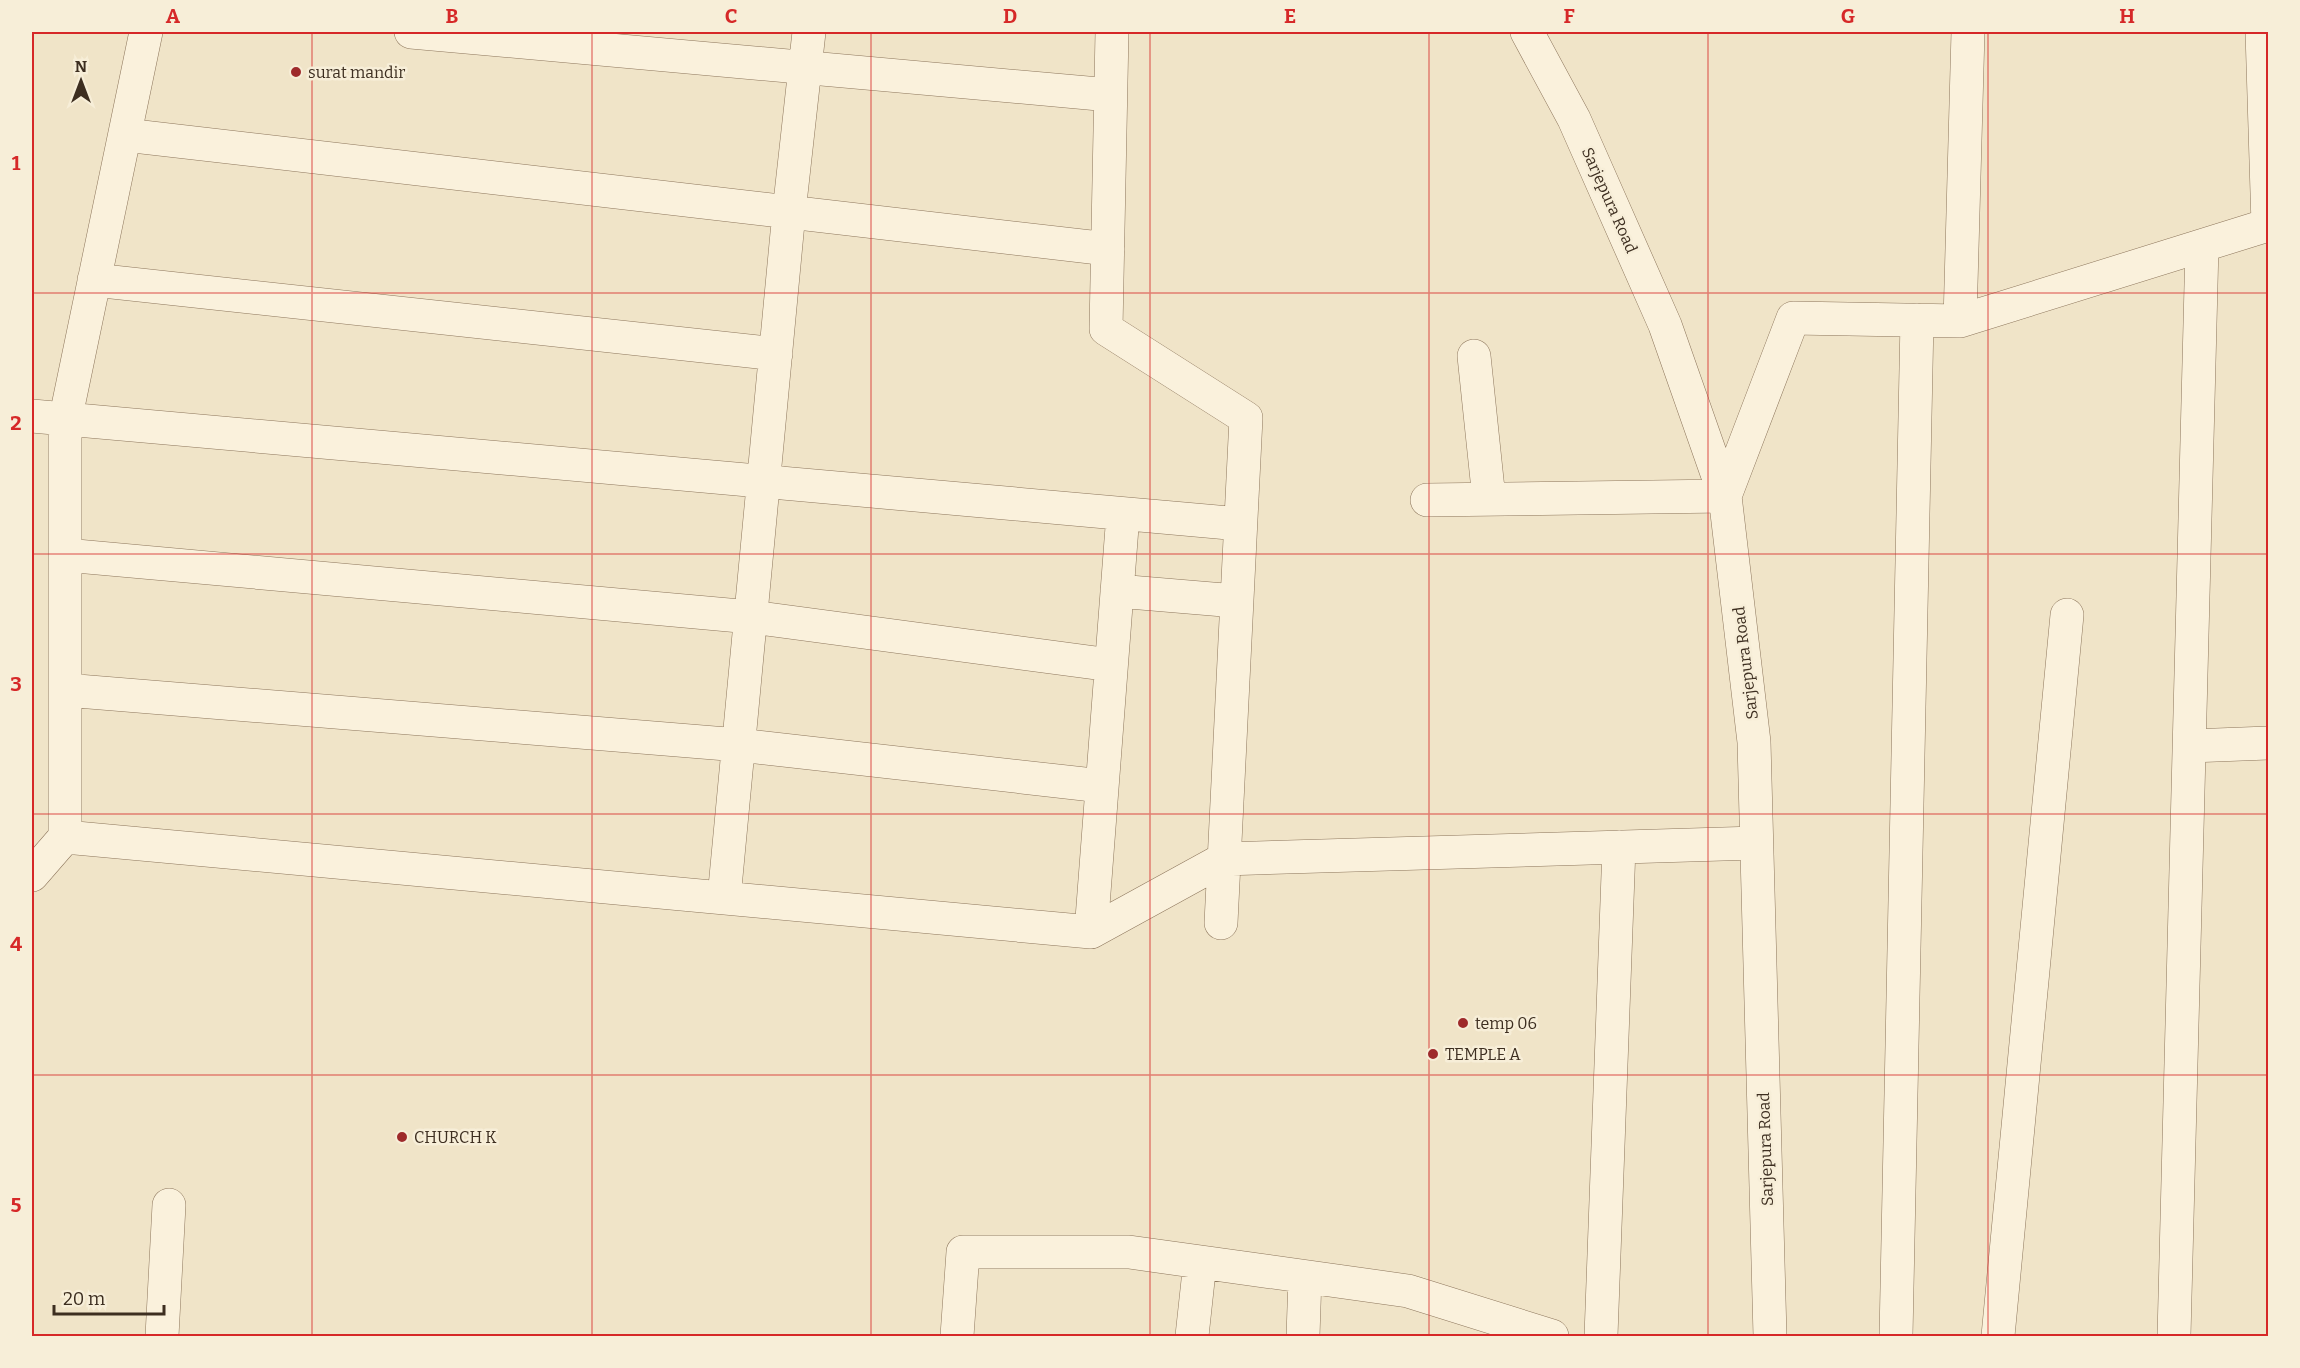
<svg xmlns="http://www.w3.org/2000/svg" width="2300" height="1368" viewBox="0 0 2300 1368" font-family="Bitter,serif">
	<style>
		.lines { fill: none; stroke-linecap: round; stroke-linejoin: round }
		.minor-casing { stroke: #8d765c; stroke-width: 34 }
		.minor { stroke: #faf1dc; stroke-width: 33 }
		.grid { fill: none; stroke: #d62828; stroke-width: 1.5; stroke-opacity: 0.55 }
		.poi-dot { fill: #9e2a2b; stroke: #f7eed8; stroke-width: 2 }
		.labels { text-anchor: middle; stroke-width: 5; stroke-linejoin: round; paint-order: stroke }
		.poi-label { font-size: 16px; fill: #3d2e20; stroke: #f7eed8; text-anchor: start }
		.street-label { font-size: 16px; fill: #3d2e20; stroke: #f7eed8 }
		.neatline { fill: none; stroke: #d62828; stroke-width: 2 }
		.grid-label { font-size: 20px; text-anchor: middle; font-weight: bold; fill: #d62828 }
	</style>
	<rect width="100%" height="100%" fill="#f0e4c8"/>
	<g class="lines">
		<defs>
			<path id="minor" d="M411,32L1110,95
				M1112,32L1106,329L1246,418L1221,923
				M1527,32L1574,119L1665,325L1725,496L1754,742L1770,1336
				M125,135L1108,249
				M94,280L776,354
				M1960,321L1968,32
				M1474,356L1489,499
				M32,416L1240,524
				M1427,500L1725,496L1793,318L1960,321L2268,225L2262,32
				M65,555L751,617L1111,665
				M1117,591L1236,601
				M65,690L739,745L1102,786
				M2190,746L2268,743
				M65,837V421L146,32
				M32,875L65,837L1091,932L1224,859L1756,843
				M724,898L789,212L809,32
				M1091,932L1123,514
				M162,1336L169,1205
				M957,1336L963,1252H1129L1408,1291L1552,1336
				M1192,1336L1200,1262
				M1303,1336L1305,1277
				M1601,1336L1619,847
				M1896,1336L1917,320
				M1998,1336L2067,615
				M2174,1336L2202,246"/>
		</defs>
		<!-- minor casing -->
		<use href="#minor" class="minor-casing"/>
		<!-- minor -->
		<use href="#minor" class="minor"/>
	</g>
	<!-- grid -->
	<path class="grid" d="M312,32V1336M592,32V1336M871,32V1336M1150,32V1336M1429,32V1336M1708,32V1336M1988,32V1336M32,293H2268M32,554H2268M32,814H2268M32,1075H2268"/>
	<!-- markers -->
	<g class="poi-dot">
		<circle cx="296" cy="72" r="6"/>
		<circle cx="1463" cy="1023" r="6"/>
		<circle cx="1433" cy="1054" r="6"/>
		<circle cx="402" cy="1137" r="6"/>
	</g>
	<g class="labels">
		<!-- poi labels -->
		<g class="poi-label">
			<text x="308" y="78">surat mandir</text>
			<text x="1475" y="1029">temp 06</text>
			<text x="1445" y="1060">TEMPLE A</text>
			<text x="414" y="1143">CHURCH K</text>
		</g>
		<!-- street labels -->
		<g class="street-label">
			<text transform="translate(1610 200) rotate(66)" y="6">Sarjepura Road</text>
			<text transform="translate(1745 663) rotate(-97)" y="6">Sarjepura Road</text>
			<text transform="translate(1765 1149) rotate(-92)" y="6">Sarjepura Road</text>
		</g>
	</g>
	<!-- border -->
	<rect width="2300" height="1368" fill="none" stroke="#f7eed8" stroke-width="66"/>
	<!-- north arrow -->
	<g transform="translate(81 81)" stroke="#f7eed8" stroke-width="4.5" paint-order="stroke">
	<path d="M0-4.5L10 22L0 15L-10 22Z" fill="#3d2e20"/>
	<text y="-9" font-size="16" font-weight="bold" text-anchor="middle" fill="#3d2e20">N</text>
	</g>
	<!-- scale -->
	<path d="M54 1305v9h110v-9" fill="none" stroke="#3d2e20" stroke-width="3"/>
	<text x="63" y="1305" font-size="18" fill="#3d2e20" stroke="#f7eed8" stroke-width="4.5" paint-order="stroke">20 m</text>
	<rect x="33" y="33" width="2234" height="1302" class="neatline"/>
	<g class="grid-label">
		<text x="173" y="23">A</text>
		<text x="452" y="23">B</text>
		<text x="731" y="23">C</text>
		<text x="1010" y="23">D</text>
		<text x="1290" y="23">E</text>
		<text x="1569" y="23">F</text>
		<text x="1848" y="23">G</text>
		<text x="2127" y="23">H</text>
		<text x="16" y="170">1</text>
		<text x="16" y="430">2</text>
		<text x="16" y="691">3</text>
		<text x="16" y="951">4</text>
		<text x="16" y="1212">5</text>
	</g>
</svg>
